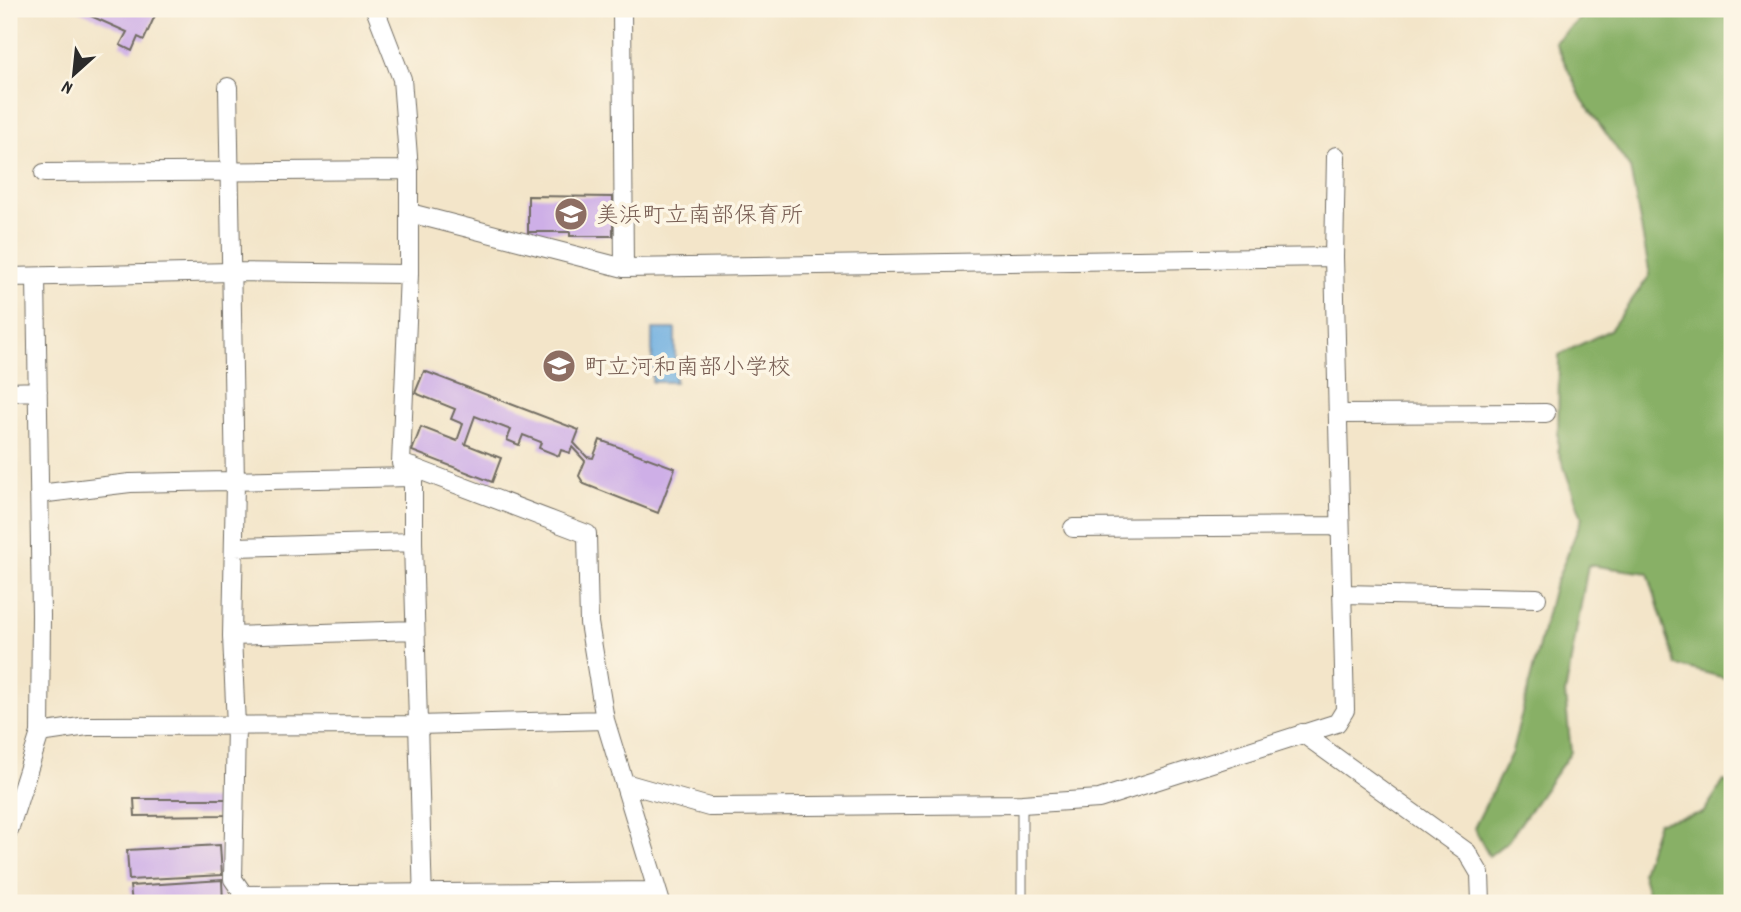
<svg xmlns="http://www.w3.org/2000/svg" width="1741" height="912" viewBox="0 0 1741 912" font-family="Dekko,'Klee One',sans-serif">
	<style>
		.forest { fill: #88b066; stroke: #5a6e48; stroke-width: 2 }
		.water { fill: #6cade0; stroke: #4c6c86; stroke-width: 2 }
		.building { fill: #ceafe7 }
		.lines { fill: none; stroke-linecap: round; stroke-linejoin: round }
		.lane-casing { stroke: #716c62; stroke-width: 11 }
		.street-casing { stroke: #716c62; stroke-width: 20 }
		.lane { stroke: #fff; stroke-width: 9 }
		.street { stroke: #fff; stroke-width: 18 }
		.labels { text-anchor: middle; stroke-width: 7; stroke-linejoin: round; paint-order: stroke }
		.education-label { font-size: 23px; fill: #785e54; stroke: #fcf5e5; text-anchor: start }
	</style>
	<rect width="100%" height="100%" fill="#fcf5e5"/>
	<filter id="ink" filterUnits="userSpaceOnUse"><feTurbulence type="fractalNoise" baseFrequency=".0143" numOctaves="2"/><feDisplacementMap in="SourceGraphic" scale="14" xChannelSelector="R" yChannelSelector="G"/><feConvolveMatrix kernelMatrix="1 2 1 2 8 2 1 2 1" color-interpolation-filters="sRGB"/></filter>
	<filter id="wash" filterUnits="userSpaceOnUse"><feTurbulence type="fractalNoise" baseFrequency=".00686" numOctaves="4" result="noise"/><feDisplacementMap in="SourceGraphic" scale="28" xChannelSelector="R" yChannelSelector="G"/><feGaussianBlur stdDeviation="1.57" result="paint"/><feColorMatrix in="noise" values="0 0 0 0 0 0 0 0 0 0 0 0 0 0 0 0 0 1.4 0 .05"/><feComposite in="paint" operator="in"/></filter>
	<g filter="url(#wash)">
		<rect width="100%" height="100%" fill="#f3e5c9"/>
		<!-- forest -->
		<path class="forest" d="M1590,9H1732V680L1676,665L1648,573L1588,565L1565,694L1571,752L1508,841L1489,856L1474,828L1512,752L1553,590L1582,518L1558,450L1559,355L1610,330L1650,275L1630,168L1582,99L1555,42Z
			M1724,781L1732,784V903H1651L1642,872L1658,822L1703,813Z"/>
		<!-- water -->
		<path class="water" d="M652,329H675V382H652Z"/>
		<g id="blocks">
			<!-- building -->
			<path class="building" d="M75,9H153L157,11L144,40L138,37L132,51L120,45L127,32Z
				M528,196L613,197V236H570V232H528Z
				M424,371L579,430L574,443L587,457L593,458L600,440L675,468L658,513L584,484L579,476L585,461L572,447L570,453L561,450L559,456L539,448L541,442L523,435L519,445L507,440L511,430L475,416L465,444L501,458L492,482L412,451L421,427L457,441L463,424L451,419L455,409L415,393Z
				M134,799H227V815L135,816Z
				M220,845L222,875L129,880L127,850Z
				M222,880L223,903H132L130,886Z"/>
		</g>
	</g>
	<g filter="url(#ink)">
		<use href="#blocks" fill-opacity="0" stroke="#716c62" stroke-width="2"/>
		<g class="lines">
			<defs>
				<path id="lane" d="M1022,804V903"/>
				<path id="street" d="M375,9L402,79L409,170V274L401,463L587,534L589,623L605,720L661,903
					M622,9L624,268
					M228,87L235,483L232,636L236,726L233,879L244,895L656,891
					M44,173L409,170
					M410,213L624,268L1334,257
					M9,277L232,272L409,274
					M9,392L38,391
					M1339,414L1546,413
					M413,467V542L423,903
					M39,494L130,483L412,477
					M1073,528L1339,526
					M234,547L413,542
					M1342,594L1537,598
					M232,636L415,630
					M40,733L87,726L418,725L605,720
					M1302,733L1467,852L1480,874L1481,903
					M625,783L709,807L1022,804L1099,799L1337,723L1345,710L1334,257L1336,156
					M9,830L40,733L41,615L36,277"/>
			</defs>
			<!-- lane casing -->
			<use href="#lane" class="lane-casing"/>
			<!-- street casing -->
			<use href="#street" class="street-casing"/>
			<!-- lane -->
			<use href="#lane" class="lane"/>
			<!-- street -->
			<use href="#street" class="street"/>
		</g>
	</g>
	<!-- icons -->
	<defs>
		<symbol id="school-disc" viewBox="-11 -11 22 22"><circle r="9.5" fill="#8d6e63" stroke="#fcf5e5"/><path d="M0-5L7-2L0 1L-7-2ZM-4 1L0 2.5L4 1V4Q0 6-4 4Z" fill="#fff"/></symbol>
	</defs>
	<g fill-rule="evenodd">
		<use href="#school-disc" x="552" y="195" width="38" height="38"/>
		<use href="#school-disc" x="540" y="347" width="38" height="38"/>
	</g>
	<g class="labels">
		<!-- education labels -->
		<g class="education-label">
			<text x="596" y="222">美浜町立南部保育所</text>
			<text x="584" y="374">町立河和南部小学校</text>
		</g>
	</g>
	<!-- margin -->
	<rect width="1741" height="912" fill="none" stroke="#fcf5e5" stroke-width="35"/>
	<!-- north arrow -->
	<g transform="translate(74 74) rotate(207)" stroke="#fcf5e5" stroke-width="5" paint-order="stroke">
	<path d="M0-5L12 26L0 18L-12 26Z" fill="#2b2b2b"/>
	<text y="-10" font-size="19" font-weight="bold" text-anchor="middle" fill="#2b2b2b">N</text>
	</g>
</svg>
